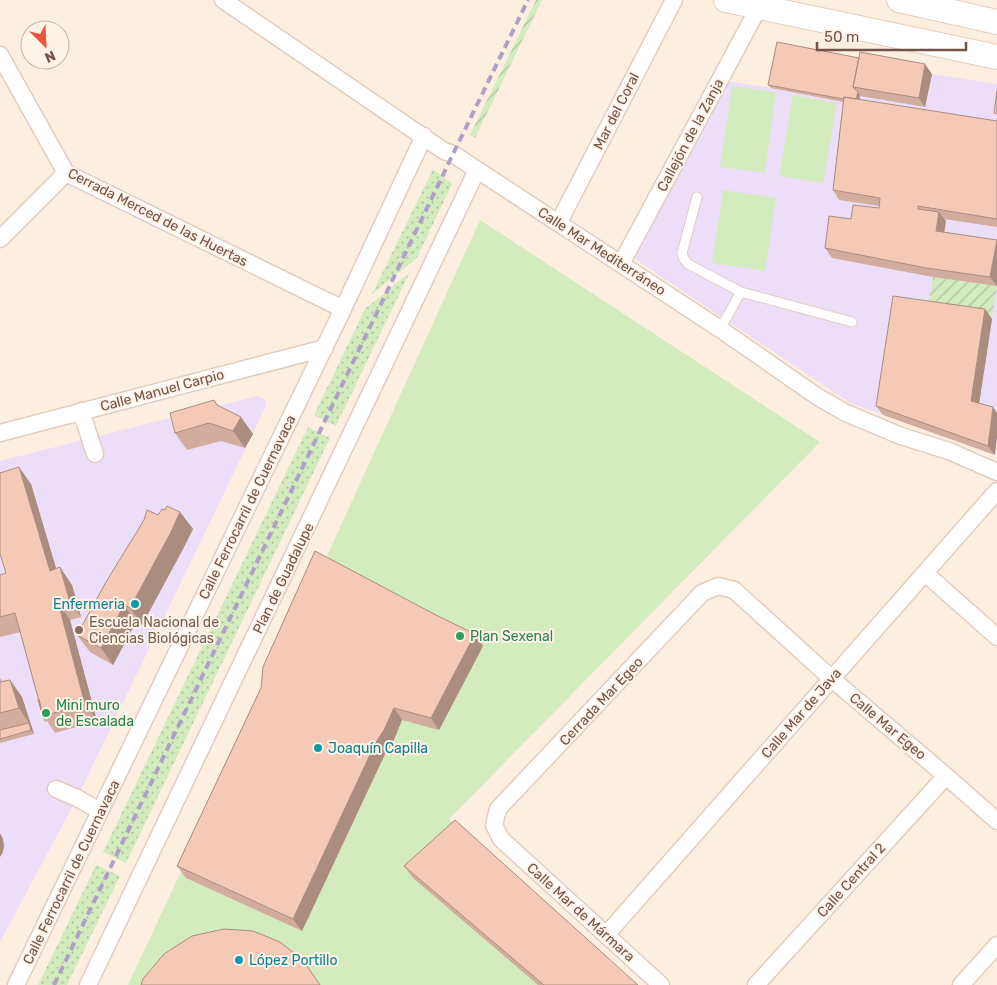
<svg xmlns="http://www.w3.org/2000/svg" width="997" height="985" viewBox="0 0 997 985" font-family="Rubik,sans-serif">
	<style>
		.education { fill: #ecddf9 }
		.grass { fill: url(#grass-dots) }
		.park { fill: #d4ebbe }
		.garden { fill: url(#garden-furrows) }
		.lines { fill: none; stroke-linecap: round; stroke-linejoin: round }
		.lane-casing { stroke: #e3ccbe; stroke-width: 11 }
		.street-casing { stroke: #e3ccbe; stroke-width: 19 }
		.secondary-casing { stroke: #e9ccbb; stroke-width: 26 }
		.lane { stroke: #fff; stroke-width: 9 }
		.street { stroke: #fff; stroke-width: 16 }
		.secondary { stroke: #fff; stroke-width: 24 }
		.rail { stroke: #b09fc6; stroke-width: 4; stroke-dasharray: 8 5; stroke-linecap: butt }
		.wall { fill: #d2ad9d }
		.shaded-wall { fill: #ab8d7f }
		.building { fill: #f4c9b6; stroke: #ab8d7f }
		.culture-dot { fill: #0f9aa8; stroke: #fff3e7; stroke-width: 2 }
		.education-dot { fill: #8d6e63; stroke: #fff3e7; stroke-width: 2 }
		.leisure-dot { fill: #2e9e5b; stroke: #fff3e7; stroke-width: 2 }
		.labels { text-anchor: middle; stroke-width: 4; stroke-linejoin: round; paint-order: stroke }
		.street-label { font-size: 14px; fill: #755346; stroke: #fff3e7 }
		.culture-label { font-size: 14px; fill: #0d838f; stroke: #fff3e7; text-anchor: start }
		.education-label { font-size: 14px; fill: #785e54; stroke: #fff3e7; text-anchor: start }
		.leisure-label { font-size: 14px; fill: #27864d; stroke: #fff3e7; text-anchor: start }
	</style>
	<defs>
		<pattern id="grass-dots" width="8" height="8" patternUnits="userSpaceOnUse" patternTransform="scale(1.25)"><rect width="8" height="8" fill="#d4ebbe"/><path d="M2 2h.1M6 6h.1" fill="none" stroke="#b1c19c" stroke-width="1.8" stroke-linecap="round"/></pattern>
		<pattern id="garden-furrows" width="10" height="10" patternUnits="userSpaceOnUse" patternTransform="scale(1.25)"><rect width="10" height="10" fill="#d4ebbe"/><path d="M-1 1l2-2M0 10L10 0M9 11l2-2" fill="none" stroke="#b1c19c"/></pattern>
	</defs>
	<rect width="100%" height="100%" fill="#fdefe0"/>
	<!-- education -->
	<path class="education" d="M866,62L932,74L997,84V437L995,455L850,403L629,255L726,81L771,88L858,105Z
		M257,396L265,399L266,406L77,798L0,942V461Z"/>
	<!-- grass -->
	<path class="grass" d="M433,169L452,184L417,258L372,294Z
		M410,272L336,426L314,415L365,309Z
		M308,427L330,438L126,863L103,852Z
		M96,865L120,876L67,985H38Z"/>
	<!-- park -->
	<path class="park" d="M732,86L776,92L765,173L720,167Z
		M793,95L837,103L823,183L779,176Z
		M723,190L776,198L765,271L712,263Z
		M480,220L820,442L449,819L633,985H128L271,679Z"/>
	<!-- garden -->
	<path class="garden" d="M536,0H542L475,138L470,135Z
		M933,277L997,286L992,319L928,309Z"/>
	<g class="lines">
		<defs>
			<path id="lane" d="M697,197L682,253L684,259L688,264L741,292L852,322
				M720,329L741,292"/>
			<path id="street" d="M223,0L444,151L453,154L720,329L818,397L846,413L901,436L949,451L997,472
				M0,55L66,173L343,309
				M559,222L674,0
				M0,239L66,173
				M621,264L759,7
				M81,411L95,454
				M0,433L325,348
				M925,573L997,637
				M56,789L77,798L100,811
				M606,935L997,491
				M16,985L343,309L424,136
				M88,985L477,170
				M661,985L501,839L494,825L498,809L702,593L718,586L734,590L832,679L946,776L997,821
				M756,985L946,776
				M961,985L997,945"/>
			<path id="secondary" d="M726,0L997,57
				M899,0L997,22"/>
		</defs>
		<!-- lane casing -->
		<use href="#lane" class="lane-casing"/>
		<!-- street casing -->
		<use href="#street" class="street-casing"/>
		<!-- secondary casing -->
		<use href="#secondary" class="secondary-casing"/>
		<!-- lane -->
		<use href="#lane" class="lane"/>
		<!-- street -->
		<use href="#street" class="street"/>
		<!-- secondary -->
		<use href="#secondary" class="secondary"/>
		<!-- rail -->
		<path class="rail" d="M54,985L453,154L528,0"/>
	</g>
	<!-- wall -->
	<path class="wall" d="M932,74L925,107L860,96L859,100L997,121V227L944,219L946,221L944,232L997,240V286L933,277L832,258L825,248L851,219L879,208V206L839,200L833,190L843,102L771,88L768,85Z
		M985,309L992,319L979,403L995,455L883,415L876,406Z
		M214,400L219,406L253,434L245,448L221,441L187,450L175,433Z
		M31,484L56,569L72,585L81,617L70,620L97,721L55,733L47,721L45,722L43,718L39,699L21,632L0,637V575L6,573Z
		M165,510L180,512L193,529L183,549L142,625L136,622L113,665L90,652L77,635L158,515Z
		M483,646L439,730L402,720L393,742L385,754L302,931L186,878L177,866L261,688Z
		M0,678L2,681L10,680L22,697L34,734L0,743Z
		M404,866L638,985H538L413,878Z"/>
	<!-- shaded-wall -->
	<path class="shaded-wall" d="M925,64L932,74L925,107L919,98Z
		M858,92L860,96L858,105L856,102Z
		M939,212L946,221L943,240L936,231Z
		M997,240V286L990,277Z
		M985,309L992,319L978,411L971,401Z
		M993,407L997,413V437L995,455L988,446Z
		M241,417L253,434L245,448L233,431Z
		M19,467L31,484L62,588L50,571Z
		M180,512L193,529L183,549L142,625L130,608Z
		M60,567L72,585L81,617L69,599Z
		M58,602L70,620L97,721L85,704Z
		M124,605L136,622L113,665L101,648Z
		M475,634L483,646L439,730L431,718Z
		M10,680L22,697L34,734L31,730L29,723L19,708Z
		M394,708L402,720L393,742L385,754L302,931L293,919L376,742Z
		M0,833L3,839L4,846L3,852L0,857Z"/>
	<!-- building -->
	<path class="building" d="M777,42L859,58L853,87L858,92L856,99L844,97L843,99L768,85Z
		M860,52L925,64L919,98L853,87Z
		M997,91V114L994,113Z
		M844,97L997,121V219L918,206V209L939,212L936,231L997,240L990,277L926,268L825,248L829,216L851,219L853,205L879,208L880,198L833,190Z
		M893,296L985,309L971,401L993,407L988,446L876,406Z
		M214,400L217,405L241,417L233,431L209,423L175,433L170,413Z
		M19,467L50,571L60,567L69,599L58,602L85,704L43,716L15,613L0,617V575L6,573L0,554V473Z
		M167,506L180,512L171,532L130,608L124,605L101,648L77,635L106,582L144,520L147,510L158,515L162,509L165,510Z
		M315,551L436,615L475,634L431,718L394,708L384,730L376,742L293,919L177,866L261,688L263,667Z
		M10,680L19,708L0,713V682Z
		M38,699H39L43,716L45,718H43Z
		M29,723L31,730L0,739V730Z
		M455,820L638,985H544L404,866Z
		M224,929L253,931L280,942L303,960L320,985H141L143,979L164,954L192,936Z"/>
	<!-- markers -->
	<g class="culture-dot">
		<circle cx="135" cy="604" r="5"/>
		<circle cx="318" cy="748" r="5"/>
		<circle cx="239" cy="960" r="5"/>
	</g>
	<circle class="education-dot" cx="79" cy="630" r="5"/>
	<g class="leisure-dot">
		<circle cx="460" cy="636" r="5"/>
		<circle cx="46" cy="713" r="5"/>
	</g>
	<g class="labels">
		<!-- street labels -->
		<g class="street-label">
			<text transform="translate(616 111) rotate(-63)" y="5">Mar del Coral</text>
			<text transform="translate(690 135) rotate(-62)" y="5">Callejón de la Zanja</text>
			<text transform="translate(158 217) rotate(27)" y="5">Cerrada Merced de las Huertas</text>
			<text transform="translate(602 251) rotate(33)" y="5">Calle Mar Mediterráneo</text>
			<text transform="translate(162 390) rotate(-15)" y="5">Calle Manuel Carpio</text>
			<text transform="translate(247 507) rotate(-64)" y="5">Calle Ferrocarril de Cuernavaca</text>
			<text transform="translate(283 578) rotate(-64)" y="5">Plan de Guadalupe</text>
			<text transform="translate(601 701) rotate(-47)" y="5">Cerrada Mar Egeo</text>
			<text transform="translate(801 713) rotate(-49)" y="5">Calle Mar de Java</text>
			<text transform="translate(888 726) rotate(40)" y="5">Calle Mar Egeo</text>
			<text transform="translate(71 872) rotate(-64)" y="5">Calle Ferrocarril de Cuernavaca</text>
			<text transform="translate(851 880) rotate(-48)" y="5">Calle Central 2</text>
			<text transform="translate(581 912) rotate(42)" y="5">Calle Mar de Mármara</text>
		</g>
		<!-- culture labels -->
		<g class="culture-label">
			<text x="125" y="609" text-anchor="end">Enfermeria</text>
			<text x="328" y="753">Joaquín Capilla</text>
			<text x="249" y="965">López Portillo</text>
		</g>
		<!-- education labels -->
		<g class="education-label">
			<text x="89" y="627">Escuela Nacional de<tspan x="89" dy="16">Ciencias Biológicas</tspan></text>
		</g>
		<!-- leisure labels -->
		<g class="leisure-label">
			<text x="470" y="641">Plan Sexenal</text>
			<text x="56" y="710">Mini muro<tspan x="56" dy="16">de Escalada</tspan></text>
		</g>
	</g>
	<!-- north arrow -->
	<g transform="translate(45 45) rotate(156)"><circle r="24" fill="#fff3e7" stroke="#c8b3a7"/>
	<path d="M0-4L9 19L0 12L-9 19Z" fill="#ee563e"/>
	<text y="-8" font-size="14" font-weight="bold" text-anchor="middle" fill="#755346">N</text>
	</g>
	<!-- scale -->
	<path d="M817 42v8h149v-8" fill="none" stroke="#755346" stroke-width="2.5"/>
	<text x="824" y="42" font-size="15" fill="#755346" stroke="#fff3e7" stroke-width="4" paint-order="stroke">50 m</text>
</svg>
